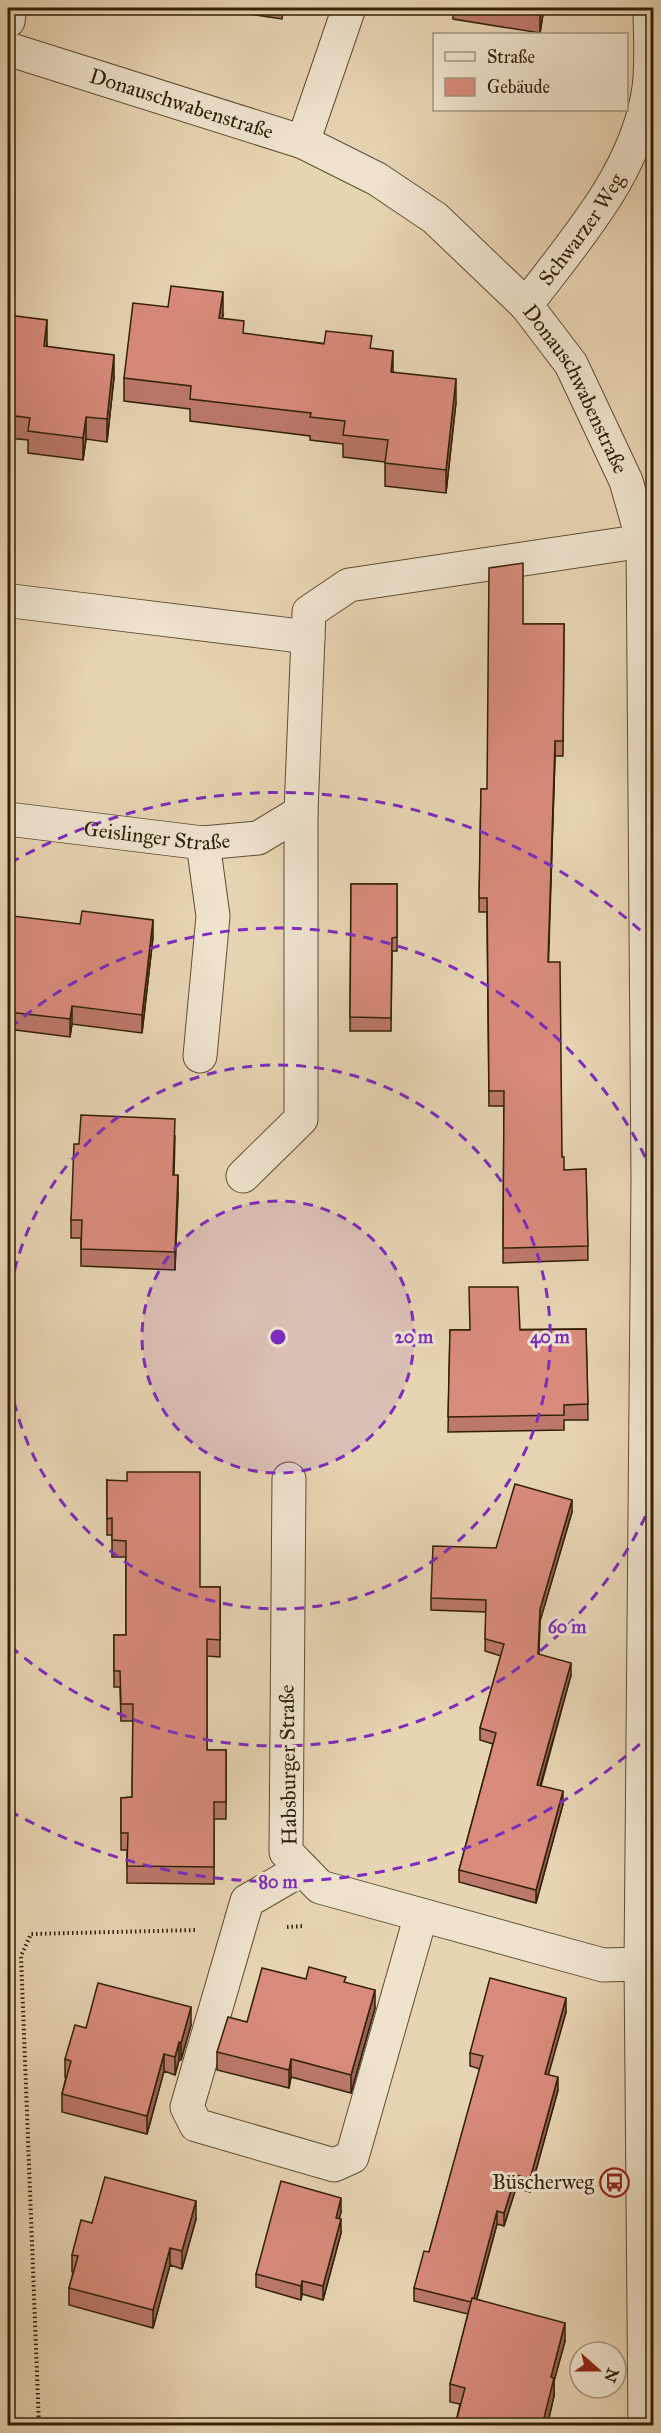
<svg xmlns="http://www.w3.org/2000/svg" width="661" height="2433" viewBox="0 0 661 2433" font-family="'IM FELL Great Primer',serif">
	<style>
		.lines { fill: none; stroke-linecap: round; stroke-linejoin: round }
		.minor-casing { stroke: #5e4d31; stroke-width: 35 }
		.path { stroke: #312006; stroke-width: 4; stroke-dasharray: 1.5 3; stroke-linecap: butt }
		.minor { stroke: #efe3ce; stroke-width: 33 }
		.wall { fill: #bb786b; stroke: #312006; stroke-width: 1.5 }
		.shaded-wall { fill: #986157; stroke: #312006; stroke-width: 1.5 }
		.building { fill: #d98b7c; stroke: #312006; stroke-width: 1.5 }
		.ring { fill: none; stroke: #7b2cbf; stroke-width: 3; stroke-dasharray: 10 8 }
		.labels { text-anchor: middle; stroke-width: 6; stroke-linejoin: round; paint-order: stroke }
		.street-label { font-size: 21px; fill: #312006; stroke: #efe3ce }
		.poi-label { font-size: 21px; fill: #312006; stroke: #efe3ce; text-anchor: end }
		.centre { fill: #7b2cbf; stroke: #efe3ce; stroke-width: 3 }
		.ring-label { font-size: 18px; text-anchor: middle; font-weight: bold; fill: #7b2cbf; stroke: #efe3ce; stroke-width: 6; stroke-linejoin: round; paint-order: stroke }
	</style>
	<rect width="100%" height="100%" fill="#e7d4b3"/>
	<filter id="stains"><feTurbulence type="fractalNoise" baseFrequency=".00333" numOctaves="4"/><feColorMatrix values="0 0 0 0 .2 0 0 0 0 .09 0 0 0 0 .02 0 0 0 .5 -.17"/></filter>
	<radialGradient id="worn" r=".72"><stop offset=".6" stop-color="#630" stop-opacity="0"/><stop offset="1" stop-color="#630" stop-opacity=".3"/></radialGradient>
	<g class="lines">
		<defs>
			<g id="minor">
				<path d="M8,21L10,8"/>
				<path id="s1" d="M8,49L303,142L377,179L435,218L526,305L571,364L626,481L643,541L648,1180L641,1964L645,2426"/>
				<path d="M303,142L349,8"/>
				<path id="s2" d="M526,305C574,241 634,176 648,94C653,68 650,34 650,8"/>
				<path d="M12,601L308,637"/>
				<path id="s3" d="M8,819L203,843L258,838L301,812"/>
				<path d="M200,1056L213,916L203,843"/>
				<path d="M243,1176L301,1119V812L309,612L349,585L643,541"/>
				<path d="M289,1479L286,1852L320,1887L603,1965L641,1964"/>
				<path d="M302,1869L247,1901L187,2107L196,2125L334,2165L352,2157L421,1915"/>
			</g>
		</defs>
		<!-- minor casing -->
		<use href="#minor" class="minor-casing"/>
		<!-- path -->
		<path class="path" d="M287,1927L304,1926
			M39,2426L21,1956L31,1934L196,1930"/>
		<!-- minor -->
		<use href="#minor" class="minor"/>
	</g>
	<!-- wall -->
	<path class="wall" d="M242,8H283L282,19L242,13Z
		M453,8H544L540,33L453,19Z
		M8,315L47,343V347L114,377L107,442L86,439L83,460L28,453V440L8,438Z
		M223,315L222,318L244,334L372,349L393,372L456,402L446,493L385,486V462L343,457V444L310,440V436L190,421V409L124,401V378Z
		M523,624H564L563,756H555L548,962L562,1157L564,1170L586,1169L588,1260L503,1263L504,1106H489L487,912H479L481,789H487Z
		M351,884H397V951H392L391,1031H350Z
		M8,929L153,937L142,1033L72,1024L70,1037L8,1029Z
		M175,1136L174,1175L178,1193L175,1270L81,1266V1238H71V1220L79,1144Z
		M586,1329L588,1420H564V1430L448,1432L450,1330Z
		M107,1480L200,1587H220V1657L207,1656V1750H226V1819H214V1884L127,1883V1850H121V1798L132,1797L133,1721H121L120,1687H114V1635H126V1557H112V1535H107Z
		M572,1512L540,1621L539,1654L571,1675L541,1786L563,1804L536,1903L459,1882V1870L493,1744L480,1740V1728L501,1656L485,1651L486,1612L431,1610V1598L496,1548Z
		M306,1979L346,1983L375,2008L351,2093L291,2077L289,2088L217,2070V2052Z
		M566,2012L548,2074L558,2090L530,2192L516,2188L504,2226L497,2224L477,2299L565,2341L554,2381V2396L547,2426H455L460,2404L450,2402V2384L468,2314L414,2301V2288L429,2252L480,2069L470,2066V2053Z
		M191,2025L181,2060H179L175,2075L164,2071L147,2134L62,2112V2094L66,2077H65V2059L86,2028Z
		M341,2212L339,2219L341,2233L323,2300L302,2294L301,2300L256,2287V2274Z
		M196,2219L182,2269L170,2265L153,2328L69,2305V2288L73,2273L72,2272V2255L92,2223Z"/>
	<!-- shaded-wall -->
	<path class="shaded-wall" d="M541,8H544L540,33V15Z
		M223,292V315L219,341V318Z
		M47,320V343L44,369V346Z
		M393,351V374L391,372Z
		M114,355V377L107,442V419Z
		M456,379V402L446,493V470Z
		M86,417V439L83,460V438Z
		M555,741V756L548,977V962Z
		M153,920V937L142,1033V1015Z
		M72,1006V1024L70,1037V1019Z
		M178,1175V1193L175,1270V1252Z
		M572,1500V1512L540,1621L538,1666L540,1609Z
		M571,1663V1675L537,1797V1785Z
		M563,1791V1804L536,1903V1890Z
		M375,1990V2008L351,2093V2075Z
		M566,1998V2012L545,2087V2074Z
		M191,2007V2025L181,2060V2043Z
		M179,2042V2060L175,2075V2057Z
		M164,2054V2071L147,2134V2116Z
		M291,2059V2077L289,2088V2070Z
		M558,2077V2090L530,2192V2179Z
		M516,2175V2188L504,2226V2213Z
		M341,2198V2212L336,2231V2218Z
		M196,2201V2219L182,2269V2251Z
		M497,2211V2224L472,2316V2302Z
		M341,2219V2233L323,2300V2286Z
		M170,2248V2265L153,2328V2310Z
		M302,2281V2294L301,2300V2286Z
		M565,2323V2341L554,2381V2396L547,2426H542L551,2377Z"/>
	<!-- building -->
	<path class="building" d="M492,8H541L540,15Z
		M171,286L223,292L219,318L244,321L243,333L324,344L326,331L372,336L370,348L393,351L391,372L456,379L446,470L385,463L388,440L343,435L345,421L310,417L311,413L190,399L191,386L124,378L133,303L168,307Z
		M8,315L47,320L44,346L114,355L107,419L86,417L83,438L28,431L30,418L8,415Z
		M523,563V624H564L563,741H555L548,962H560L562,1157H564V1170L586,1169L588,1246L503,1248L504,1091H489L487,898H479L481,789H487L489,568Z
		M351,884H397V937L392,938L391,1018L350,1017Z
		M82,911L153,920L142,1015L72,1006L70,1019L8,1012V929H12L13,916L80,924Z
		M81,1115L175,1119L173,1175H178L175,1252L81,1249L82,1220H71L74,1144H79Z
		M469,1287H518L520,1330L586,1329L588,1404L564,1405V1415L448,1417L450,1330H470Z
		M127,1472H200V1587H220V1640L207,1639V1750H226V1802H214V1867L127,1866L128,1833H121V1798L132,1797L133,1704H121L120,1671H114V1635H126V1541L112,1540V1518L107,1519V1480L127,1481Z
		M515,1484L572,1500L540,1609L538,1654L571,1663L537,1785L563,1791L536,1890L459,1870L496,1733L480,1728L504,1644L485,1639L486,1600L431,1598L433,1546L496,1548Z
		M309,1967L346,1977L344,1982L375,1990L351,2075L291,2059L289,2070L217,2052L228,2017L247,2022L262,1968L306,1979Z
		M490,1978L566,1998L545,2074L558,2077L530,2179L516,2175L504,2213L497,2211L474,2298H472L471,2302L414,2288L424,2251L429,2252L483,2056L470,2053Z
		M98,1983L191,2007L181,2043L179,2042L175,2057L164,2054L147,2116L62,2094L71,2061L65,2059L75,2025L86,2028Z
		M105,2177L196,2201L182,2251L170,2248L153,2310L69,2288L78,2256L72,2255L81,2220L92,2223Z
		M281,2181L341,2198L336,2218L341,2219L323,2286L302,2281L301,2286L256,2274Z
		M472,2298L565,2323L551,2377L554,2378L542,2426H455L465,2388L450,2384Z"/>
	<!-- distance rings -->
	<circle cx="278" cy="1337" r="136" fill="#7b2cbf" fill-opacity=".12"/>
	<g class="ring">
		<circle cx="278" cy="1337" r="136"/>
		<path d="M8 1306A272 272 0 1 1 8 1368"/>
		<path d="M653 1500A409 409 0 0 1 10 1646M10 1028A409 409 0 0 1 653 1174"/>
		<path d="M653 1732A545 545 0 0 1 10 1811M10 863A545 545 0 0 1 653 942"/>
	</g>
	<!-- icons -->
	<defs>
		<symbol id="bus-ring" viewBox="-11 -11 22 22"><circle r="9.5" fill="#efe3ce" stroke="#8f2418" stroke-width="1.5"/><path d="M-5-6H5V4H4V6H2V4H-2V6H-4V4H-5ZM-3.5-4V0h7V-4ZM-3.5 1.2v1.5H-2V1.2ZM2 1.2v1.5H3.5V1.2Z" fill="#8f2418"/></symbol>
	</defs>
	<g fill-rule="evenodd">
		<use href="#bus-ring" x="598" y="2166" width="33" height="33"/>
	</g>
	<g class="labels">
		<!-- street labels -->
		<g class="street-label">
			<text dy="7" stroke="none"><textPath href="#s1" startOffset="182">Donauschwabenstraße</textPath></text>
			<text dy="7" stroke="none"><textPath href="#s2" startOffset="94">Schwarzer Weg</textPath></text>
			<text dy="7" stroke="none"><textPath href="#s1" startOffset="686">Donauschwabenstraße</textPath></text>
			<text dy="7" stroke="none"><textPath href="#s3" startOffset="150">Geislinger Straße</textPath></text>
			<text transform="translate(288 1765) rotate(-91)" y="7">Habsburger Straße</text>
		</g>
		<!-- poi labels -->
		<g class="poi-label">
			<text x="594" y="2189">Büscherweg</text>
		</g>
	</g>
	<circle cx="278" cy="1337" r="9" class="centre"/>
	<g class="ring-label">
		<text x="414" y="1343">20 m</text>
		<text x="550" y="1343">40 m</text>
		<text x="567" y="1633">60 m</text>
		<text x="278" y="1888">80 m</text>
	</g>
	<!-- margin -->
	<rect width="661" height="2433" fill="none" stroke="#e7d4b3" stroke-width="30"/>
	<rect x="9" y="9" width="643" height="2415" fill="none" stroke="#312006" stroke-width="3"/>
	<rect x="15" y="15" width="631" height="2403" fill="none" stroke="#312006" stroke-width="1.5"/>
	<!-- legend -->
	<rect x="433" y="33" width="195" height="78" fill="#efe3ce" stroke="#a3957e" stroke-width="1.5"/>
	<rect x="445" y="52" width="30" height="9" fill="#efe3ce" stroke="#a3957e" stroke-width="1.5"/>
	<text x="487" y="63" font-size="18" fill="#312006">Straße</text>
	<rect x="445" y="78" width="30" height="18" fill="#d98b7c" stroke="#a3957e" stroke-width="1.5"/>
	<text x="487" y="93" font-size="18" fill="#312006">Gebäude</text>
	<!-- north arrow -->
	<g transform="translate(598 2370) rotate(111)"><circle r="28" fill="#efe3ce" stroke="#a3957e" stroke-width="1.5"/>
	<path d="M0-4.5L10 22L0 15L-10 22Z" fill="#8f2418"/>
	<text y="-9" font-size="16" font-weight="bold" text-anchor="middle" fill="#312006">N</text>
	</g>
	<rect width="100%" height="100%" filter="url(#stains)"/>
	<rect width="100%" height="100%" fill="url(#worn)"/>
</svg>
